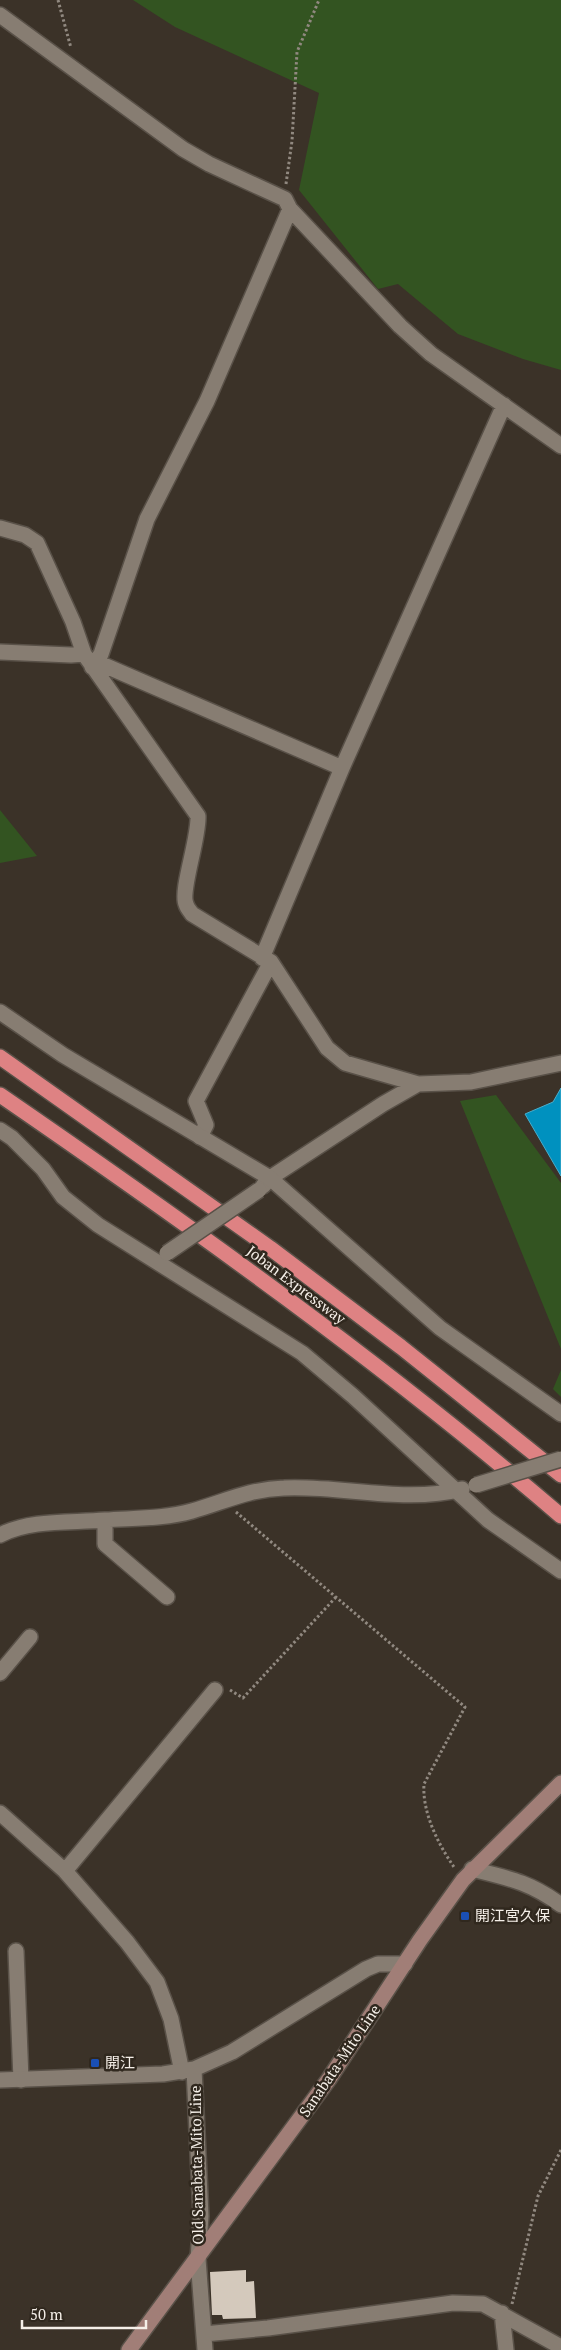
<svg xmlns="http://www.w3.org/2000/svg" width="561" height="2350" viewBox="0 0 561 2350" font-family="'PT Serif','Noto Sans JP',serif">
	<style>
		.green { fill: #335421 }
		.water { fill: #0091bf; stroke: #4aadcb }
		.building { fill: #d4c9bc }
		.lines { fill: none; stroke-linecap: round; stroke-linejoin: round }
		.minor-casing { stroke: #595148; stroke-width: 18 }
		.tertiary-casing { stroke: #595148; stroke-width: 18 }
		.secondary-casing { stroke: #595148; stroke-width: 18 }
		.motorway-casing { stroke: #595148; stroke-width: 18 }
		.path { stroke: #918980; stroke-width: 3; stroke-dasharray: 2.5 2.5; stroke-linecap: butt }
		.minor { stroke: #877d72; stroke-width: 15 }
		.tertiary { stroke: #877d72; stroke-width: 15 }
		.secondary { stroke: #a17e77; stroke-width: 15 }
		.motorway { stroke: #de8283; stroke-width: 15 }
		.minor-bridge-casing { stroke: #595148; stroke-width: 18; stroke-linecap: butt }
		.minor-bridge { stroke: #877d72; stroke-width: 15 }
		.transit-dot { fill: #1a4fb4; stroke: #30281e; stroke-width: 2 }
		.labels { text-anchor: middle; stroke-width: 5; stroke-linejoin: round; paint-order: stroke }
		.street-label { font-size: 15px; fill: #f5efe8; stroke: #30281e }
		.poi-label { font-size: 15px; fill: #f5efe8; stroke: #30281e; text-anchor: start }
	</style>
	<rect width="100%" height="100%" fill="#3b3228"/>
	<!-- green -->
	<path class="green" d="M133,0H561V370L523,359L458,334L398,284L378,289L299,190L319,93L175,27Z
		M0,810L37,856L0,863Z
		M496,1095L561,1183V1349L460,1101Z
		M561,1370V1397L553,1389Z"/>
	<!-- water -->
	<path class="water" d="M561,1088V1176L525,1114L553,1102Z"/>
	<!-- building -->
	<path class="building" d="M246,2270V2282L254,2281L256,2318L223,2319L222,2315H212L210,2272Z"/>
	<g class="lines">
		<defs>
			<path id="minor" d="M0,15L183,149L209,164L285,199L290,209L400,326L431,354L561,446
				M0,528L25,535L37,543L73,622L84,654L198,816C199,839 180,891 186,904C187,908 190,911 192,914L271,962L327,1048L345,1063L418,1084
				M0,652L71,655L84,654
				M92,667L101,654L147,519L207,401L290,209
				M92,667L106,666L342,768
				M262,958L342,768L504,405
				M0,1130L12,1138L43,1169L63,1197L98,1225L302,1353L353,1396L488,1520L561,1571
				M200,1137L206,1125L196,1101L271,962
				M263,1186L270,1178L383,1104L418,1084L471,1082L561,1063
				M0,1535C31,1519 71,1523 105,1520
				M167,1597L105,1544V1520C134,1518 164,1519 192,1511C224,1502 249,1489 284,1488C342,1485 404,1504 462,1489
				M0,1673L30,1637
				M0,1813L65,1871L127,1942L157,1982L171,2019L182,2072
				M472,1869C508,1878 530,1882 561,1905
				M65,1871L215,1690
				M16,1951L21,2080
				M198,2259L205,2350
				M502,2313L506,2350
				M204,2334L268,2328L453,2303L483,2304L561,2347"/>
			<path id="tertiary" d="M0,1012L63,1055L270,1178L440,1328L561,1414
				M194,2069L201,2216L198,2259
				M0,2080L163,2074L194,2069L232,2052L366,1969L378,1964H405"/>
			<path id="secondary" d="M129,2350L329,2079L420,1940L463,1880L561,1783"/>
			<path id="motorway" d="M0,1057L270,1248L401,1347L561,1475
				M0,1095C192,1227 384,1364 561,1516"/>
		</defs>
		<!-- minor casing -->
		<use href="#minor" class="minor-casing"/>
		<!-- tertiary casing -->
		<use href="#tertiary" class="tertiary-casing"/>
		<!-- secondary casing -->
		<use href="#secondary" class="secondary-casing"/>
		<!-- motorway casing -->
		<use href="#motorway" class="motorway-casing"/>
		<!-- path -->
		<path class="path" d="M58,0L71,48
			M286,184L292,141L297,52L319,0
			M236,1512L465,1707L424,1784C422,1812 438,1844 454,1867
			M230,1690L243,1698L336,1597
			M512,2304L538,2196L561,2150"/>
		<!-- minor -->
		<use href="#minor" class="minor"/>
		<!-- tertiary -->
		<use href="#tertiary" class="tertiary"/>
		<!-- secondary -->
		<use href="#secondary" class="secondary"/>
		<!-- motorway -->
		<use href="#motorway" class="motorway"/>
		<defs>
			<path id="minor-bridge" d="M167,1253L259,1190
				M476,1485L561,1459"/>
		</defs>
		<!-- minor-bridge casing -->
		<use href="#minor-bridge" class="minor-bridge-casing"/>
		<!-- minor-bridge -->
		<use href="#minor-bridge" class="minor-bridge"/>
	</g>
	<!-- markers -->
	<g class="transit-dot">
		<rect x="460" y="1911" width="10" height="10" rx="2.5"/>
		<rect x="90" y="2058" width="10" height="10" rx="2.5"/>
	</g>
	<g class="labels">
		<!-- street labels -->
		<g class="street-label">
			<text transform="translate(296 1285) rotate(37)" y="5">Joban Expressway</text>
			<text transform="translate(340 2061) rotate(-56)" y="5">Sanabata-Mito Line</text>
			<text transform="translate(197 2165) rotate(-91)" y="5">Old Sanabata-Mito Line</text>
		</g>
		<!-- poi labels -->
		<g class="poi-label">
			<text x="475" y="1921">開江宮久保</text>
			<text x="105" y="2068">開江</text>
		</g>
	</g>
	<!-- scale -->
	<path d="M22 2320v8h124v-8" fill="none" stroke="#f5efe8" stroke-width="2.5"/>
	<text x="30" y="2320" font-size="15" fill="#f5efe8" stroke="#30281e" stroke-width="4" paint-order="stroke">50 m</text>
</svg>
